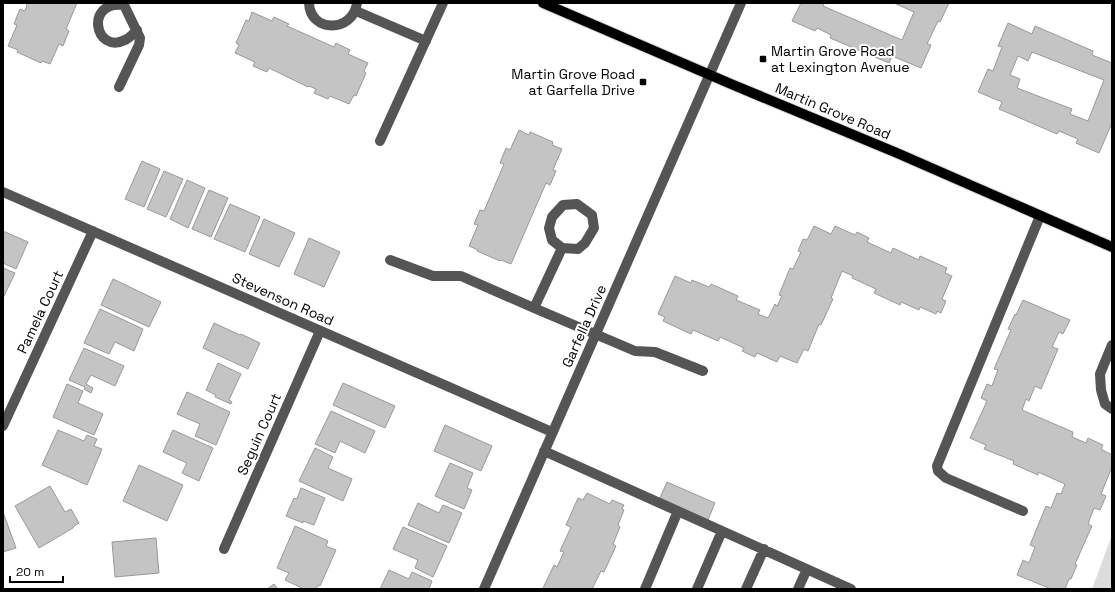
<svg xmlns="http://www.w3.org/2000/svg" width="1115" height="592" viewBox="0 0 1115 592" font-family="'Space Grotesk',sans-serif">
	<style>
		.green { fill: #dcdcdc }
		.building { fill: #c4c4c4; stroke: #999; fill-rule: evenodd }
		.lines { fill: none; stroke-linecap: round; stroke-linejoin: round }
		.major-casing { stroke: #dbdbdb; stroke-width: 12 }
		.minor { stroke: #555; stroke-width: 10 }
		.major { stroke: #000; stroke-width: 10 }
		.poi-dot { fill: #000; stroke: #fff; stroke-width: 1.5 }
		.labels { text-anchor: middle; stroke-width: 4; stroke-linejoin: round; paint-order: stroke }
		.poi-label { font-size: 14px; fill: #000; stroke: #fff; text-anchor: start }
		.street-label { font-size: 14px; fill: #000; stroke: #fff }
	</style>
	<rect width="100%" height="100%" fill="#fff"/>
	<!-- green -->
	<path class="green" d="M1112,535V589H1092Z"/>
	<!-- building -->
	<path class="building" d="M26,3H77L66,29L69,31L63,46L59,44L50,64L42,61L41,63L17,52L18,50L8,46L17,25L14,24L20,9L25,11L27,5Z
		M801,3H824L823,6L902,40L914,12L894,3H949L940,22L938,21L927,44L931,45L921,68L892,56L889,63L830,38L831,35L817,28L815,31L792,21Z
		M252,12L272,21L274,17L289,24L287,26L334,47L336,43L350,50L348,54L368,63L364,71L366,73L356,96L354,95L349,104L330,96L328,99L314,93L316,89L309,86L308,87L269,68L267,72L253,66L255,62L235,53L239,45L236,43L246,20L249,21Z
		M1008,23L1032,34L1035,26L1093,51L1092,55L1112,63V61V123L1099,153L1076,143L1078,139L1059,131L1057,134L999,109L1002,102L978,92L988,69L993,71L1002,47L998,46ZM1032,52L1104,80L1088,121L1070,114L1072,109L1017,88L1020,79L1010,75L1018,56L1028,61Z
		M519,130L529,135L530,132L553,142L552,145L562,149L553,170L556,171L550,185L546,183L511,264L501,260L500,261L477,251L478,250L469,246L478,225L474,224L480,210L484,211L504,164L500,163L506,148L510,150Z
		M142,161L160,169L144,207L125,199Z
		M164,171L183,179L166,217L147,209Z
		M187,180L205,188L188,228L170,219Z
		M209,190L228,198L211,237L192,229Z
		M230,204L260,217L245,252L214,239Z
		M264,219L295,233L279,267L249,254Z
		M814,226L831,234L835,226L855,235L857,232L869,238L867,242L891,253L893,248L919,260L920,256L947,268L945,273L952,276L942,299L946,301L941,313L937,311L936,314L920,307L919,310L901,302L900,305L874,293L876,289L852,278L853,276L842,271L831,298L833,299L821,325L819,324L808,351L804,349L797,363L780,356L777,362L757,353L755,357L742,351L744,348L720,337L718,341L693,330L691,334L663,321L665,317L658,314L675,276L691,283L692,280L709,287L711,284L738,296L736,300L760,310L758,314L768,318L775,304L777,306L782,296L779,295L790,268L793,269L801,252L798,251L803,239L807,240Z
		M3,231L28,242L16,269L3,263Z
		M309,238L340,252L324,287L294,274Z
		M3,268L15,273L3,298Z
		M113,279L161,302L149,327L101,305Z
		M1023,300L1070,320L1063,334L1059,332L1052,347L1058,349L1041,389L1035,386L1029,401L1026,399L1022,410L1073,432L1072,437L1086,443L1088,438L1103,445L1101,449L1112,455V467L1101,494L1106,496L1100,510L1094,508L1088,524L1092,526L1075,564L1077,565L1071,579H1069L1065,589H1051L1017,575L1023,560L1029,563L1035,547L1030,545L1046,506L1051,508L1057,493L1061,494L1065,484L1038,472V475L1013,464L1014,461L984,449L986,445L970,438L987,401L981,398L987,384L992,386L998,370L994,369L1011,330L1008,329L1015,314L1016,315Z
		M100,309L143,329L134,351L115,342L109,354L84,343Z
		M214,323L240,335L241,334L260,343L248,369L203,348Z
		M84,348L124,366L115,386L91,375L86,384L93,388L91,393L84,389L85,387L69,380Z
		M218,363L241,374L229,400L232,402L231,404L215,397L216,395L206,390Z
		M343,383L395,406L385,428L333,405Z
		M67,384L83,391L78,403L103,414L94,435L53,417Z
		M187,392L230,412L216,445L195,436L200,424L177,414Z
		M331,411L375,431L365,453L340,441L335,453L315,444Z
		M445,425L492,446L481,471L434,451Z
		M58,430L84,441L87,435L97,439L94,446L102,449L87,485L42,465Z
		M173,430L213,448L199,481L182,473L187,463L163,452Z
		M315,448L333,457L328,468L352,479L343,501L299,481Z
		M450,463L473,473L467,488L472,490L464,509L435,496Z
		M139,465L183,485L167,521L123,501Z
		M667,482L715,503L708,520L660,498Z
		M50,486L65,512L71,509L79,523L73,527V528L39,548L15,506Z
		M301,488L325,498L314,525L303,521V523L286,516L294,498L297,499Z
		M587,493L610,504L612,500L624,505L622,509L624,510L618,525L620,527L613,544L616,546L604,572L601,571L592,589H544L543,588L554,565L557,567L564,552L560,551L571,527L566,525L578,498L583,500Z
		M418,503L439,513L443,505L462,513L449,543L408,525Z
		M3,512L16,548L3,552Z
		M295,526L328,541L326,546L336,550L320,586L318,585L316,589H304L285,580L289,573L277,568Z
		M403,527L447,546L433,577L415,568L418,560L393,549Z
		M156,538L159,573L115,577L112,542Z
		M389,570L409,579L412,572L432,581L429,589H380Z
		M274,584L278,589H267Z"/>
	<g class="lines">
		<defs>
			<path id="major" d="M543,3L731,84L897,153L1112,247"/>
		</defs>
		<!-- major casing -->
		<use href="#major" class="major-casing"/>
		<!-- minor -->
		<path class="minor" d="M309,3C310,33 353,33 357,3
			M356,11L426,41
			M119,87L139,45L140,38L124,5C84,0 95,55 125,40C130,38 133,34 137,30
			M380,141L443,3
			M3,192L552,432
			M390,260L433,276H461L534,308L635,351L655,352L703,371
			M534,308L562,248L578,249L585,243L594,228L592,215L577,204L563,205L552,217L549,228L552,240L562,248
			M1112,345L1100,374L1101,390L1105,404L1112,409
			M3,426L93,231
			M544,451L851,589
			M1023,511L946,478L938,471L937,466L1040,216
			M224,549L320,331
			M484,589L741,3
			M645,589L678,511
			M697,589L722,531
			M746,589L764,549
			M798,589L807,569"/>
		<!-- major -->
		<use href="#major" class="major"/>
	</g>
	<!-- markers -->
	<g class="poi-dot">
		<rect x="759" y="55" width="8" height="8" rx="2"/>
		<rect x="639" y="78" width="8" height="8" rx="2"/>
	</g>
	<g class="labels">
		<!-- poi labels -->
		<g class="poi-label">
			<text x="771" y="56">Martin Grove Road<tspan x="771" dy="16">at Lexington Avenue</tspan></text>
			<text x="635" y="79" text-anchor="end">Martin Grove Road<tspan x="635" dy="16">at Garfella Drive</tspan></text>
		</g>
		<!-- street labels -->
		<g class="street-label">
			<text transform="translate(833 111) rotate(23)" y="5">Martin Grove Road</text>
			<text transform="translate(283 299) rotate(24)" y="5">Stevenson Road</text>
			<text transform="translate(40 312) rotate(-65)" y="5">Pamela Court</text>
			<text transform="translate(584 326) rotate(-66)" y="5">Garfella Drive</text>
			<text transform="translate(259 434) rotate(-66)" y="5">Seguin Court</text>
		</g>
	</g>
	<!-- border -->
	<rect width="1115" height="592" fill="none" stroke="#000000" stroke-width="8"/>
	<!-- scale -->
	<path d="M10 576v6h53v-6" fill="none" stroke="#000000" stroke-width="2"/>
	<text x="16" y="576" font-size="12" fill="#000000" stroke="#ffffff" stroke-width="3" paint-order="stroke">20 m</text>
</svg>
